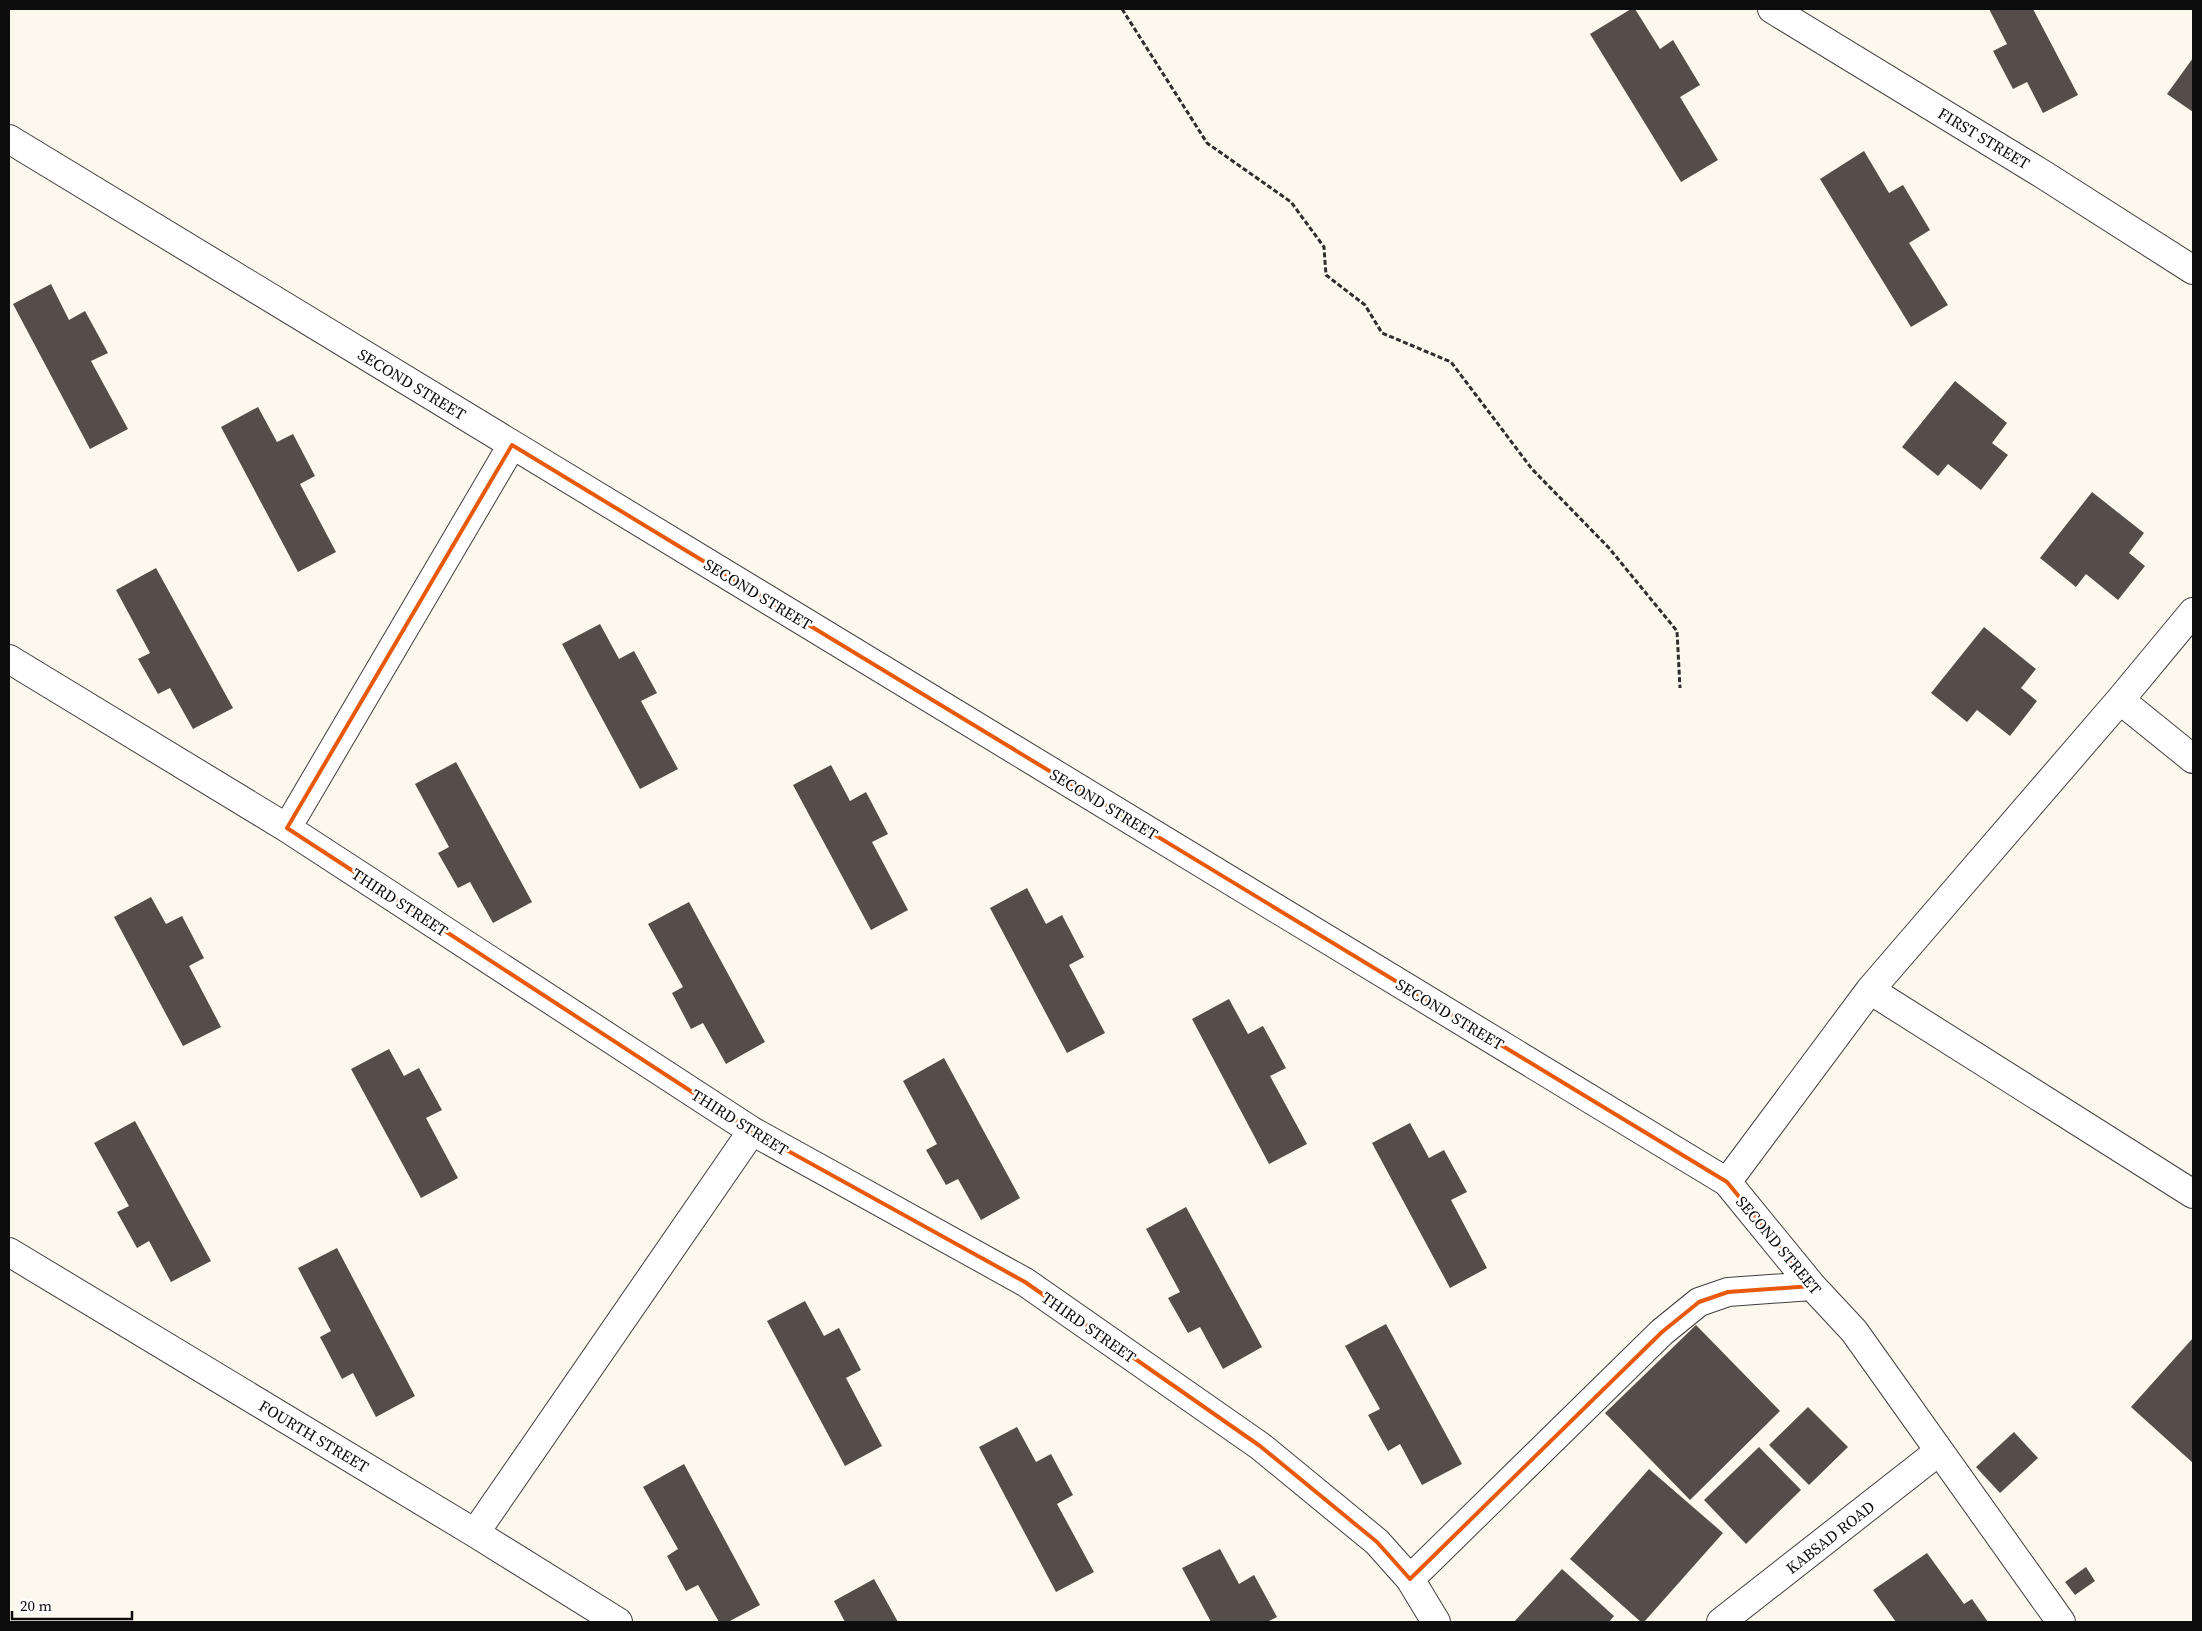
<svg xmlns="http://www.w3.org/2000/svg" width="2202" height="1631" viewBox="0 0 2202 1631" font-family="'Source Serif 4',serif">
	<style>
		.building { fill: #544d4a }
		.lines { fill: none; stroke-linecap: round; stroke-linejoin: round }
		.minor-casing { stroke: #3f3f3f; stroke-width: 30 }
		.path { stroke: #2e2e2e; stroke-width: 3; stroke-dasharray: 5 2.5; stroke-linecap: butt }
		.minor { stroke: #fff; stroke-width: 28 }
		.marked { fill: none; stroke: #e8590c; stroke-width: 4; stroke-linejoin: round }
		.labels { text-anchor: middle; stroke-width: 5; stroke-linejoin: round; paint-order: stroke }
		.street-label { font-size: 16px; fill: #0c0c0c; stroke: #fff }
	</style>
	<rect width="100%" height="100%" fill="#fdf8ee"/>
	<!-- building -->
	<path class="building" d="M1631,9H1635L1660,49L1673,40L1700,85L1680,97L1718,160L1681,182L1590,34Z
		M1989,9H2033L2078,95L2043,113L2027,82L2013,89L1993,51L2007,44Z
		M2193,58V112L2167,94Z
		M1864,151L1889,193L1903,185L1930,230L1909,243L1948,305L1911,327L1820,179Z
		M51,284L69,320L85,311L108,353L91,361L128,429L90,449L13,304Z
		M1955,381L2007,423L1992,443L2008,455L1981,490L1948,464L1938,476L1902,447Z
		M258,407L277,442L293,434L315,476L300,484L336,552L298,572L221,427Z
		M2092,492L2144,533L2129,553L2145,566L2118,600L2086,574L2076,587L2040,558Z
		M156,568L233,708L193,729L170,688L158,694L138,659L150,653L116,590Z
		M600,624L619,659L634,651L657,693L641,701L678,769L640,789L562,644Z
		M1984,627L2036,669L2021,688L2037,701L2010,736L1977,710L1967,722L1931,693Z
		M456,762L532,902L493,923L470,882L458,888L438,853L449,847L415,784Z
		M831,765L850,801L866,792L888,834L872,842L908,910L871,930L793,785Z
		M1027,888L1046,924L1062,915L1084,957L1069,965L1105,1033L1067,1053L990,908Z
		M151,897L166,924L182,916L204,958L189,966L221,1027L183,1046L114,917Z
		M689,902L765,1042L726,1064L703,1023L691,1029L672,993L683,987L648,924Z
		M1229,999L1248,1034L1263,1026L1286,1068L1270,1076L1307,1144L1269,1164L1192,1019Z
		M389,1049L404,1076L419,1068L442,1110L426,1118L458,1178L421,1198L351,1069Z
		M944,1058L1020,1198L981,1220L958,1179L946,1185L926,1150L937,1144L903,1081Z
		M135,1121L211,1261L171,1282L149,1241L137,1248L117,1212L129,1206L94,1143Z
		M1410,1123L1429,1158L1444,1150L1467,1192L1451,1200L1487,1268L1450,1288L1372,1143Z
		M1186,1207L1262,1347L1223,1369L1200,1327L1188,1333L1168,1298L1180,1292L1146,1229Z
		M337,1248L415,1396L376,1417L353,1373L342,1379L320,1337L331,1331L298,1268Z
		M805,1301L824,1336L839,1328L861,1370L846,1378L882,1446L845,1466L767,1321Z
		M1386,1324L1462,1464L1422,1485L1400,1444L1388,1451L1368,1415L1380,1409L1345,1346Z
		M1696,1325L1780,1411L1690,1500L1605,1413Z
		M2193,1338V1463L2131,1407Z
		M1808,1407L1848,1447L1809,1485L1769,1445Z
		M1017,1427L1036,1462L1051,1454L1073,1495L1057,1504L1094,1572L1056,1592L979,1447Z
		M2014,1432L2038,1458L2000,1493L1976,1467Z
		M1759,1447L1801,1490L1746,1544L1704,1500Z
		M684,1464L760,1605L728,1622H719L698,1585L686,1591L667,1556L678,1549L643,1487Z
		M1649,1469L1723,1533L1644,1622H1641L1570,1559Z
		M1220,1549L1239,1584L1254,1575L1277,1617L1267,1622H1211L1182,1568Z
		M1927,1553L1964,1604L1972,1599L1988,1622H1896L1873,1590Z
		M2086,1567L2095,1581L2075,1595L2065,1582Z
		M1562,1569L1614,1616L1609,1622H1514Z
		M874,1579L898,1622H845L834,1601Z"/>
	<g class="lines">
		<defs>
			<path id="minor" d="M1772,9L2044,175L2193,270
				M9,139L1727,1182L1812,1286L1854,1331L2061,1622
				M9,659L287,828L752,1131L1025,1282L1260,1446L1377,1542L1410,1579L1436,1622
				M2120,700L2193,759
				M287,828L512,445
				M1870,990L2193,1194
				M1727,1182L1870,990L2120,700L2193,612
				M9,1252L475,1533L618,1622
				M475,1533L752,1131
				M1410,1579L1662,1332L1699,1302L1728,1292L1812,1286
				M1721,1622L1938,1452"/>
		</defs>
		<!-- minor casing -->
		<use href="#minor" class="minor-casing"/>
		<!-- path -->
		<path class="path" d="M1122,9L1207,143L1291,202L1324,247L1326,275L1365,305L1382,333L1451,362L1532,469L1609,548L1677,631L1680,688"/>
		<!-- minor -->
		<use href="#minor" class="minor"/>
	</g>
	<!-- marked area -->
	<path class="marked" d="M512,445L1727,1182L1812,1286L1728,1292L1699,1302L1662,1332L1410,1579L1377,1542L1260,1446L1025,1282L752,1131L287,828Z"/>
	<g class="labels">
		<!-- street labels -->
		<g class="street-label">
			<text transform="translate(1984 138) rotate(31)" y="6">FIRST STREET</text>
			<text transform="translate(412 384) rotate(31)" y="6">SECOND STREET</text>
			<text transform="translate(758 594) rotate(31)" y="6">SECOND STREET</text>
			<text transform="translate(1104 804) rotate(31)" y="6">SECOND STREET</text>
			<text transform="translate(400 902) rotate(33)" y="6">THIRD STREET</text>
			<text transform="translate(1450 1014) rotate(31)" y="6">SECOND STREET</text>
			<text transform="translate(740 1122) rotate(32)" y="6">THIRD STREET</text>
			<text transform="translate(1779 1245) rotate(50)" y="6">SECOND STREET</text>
			<text transform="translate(1089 1327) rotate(35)" y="6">THIRD STREET</text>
			<text transform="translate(314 1436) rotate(31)" y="6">FOURTH STREET</text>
			<text transform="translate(1830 1537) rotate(-38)" y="6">KABSAD ROAD</text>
		</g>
	</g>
	<!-- border -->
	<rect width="2202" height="1631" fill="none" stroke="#0c0c0c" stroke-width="20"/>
	<!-- scale -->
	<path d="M12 1611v8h120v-8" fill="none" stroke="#0c0c0c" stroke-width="2.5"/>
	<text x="20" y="1611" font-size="15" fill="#0c0c0c" stroke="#ffffff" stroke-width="4" paint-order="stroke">20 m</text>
</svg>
